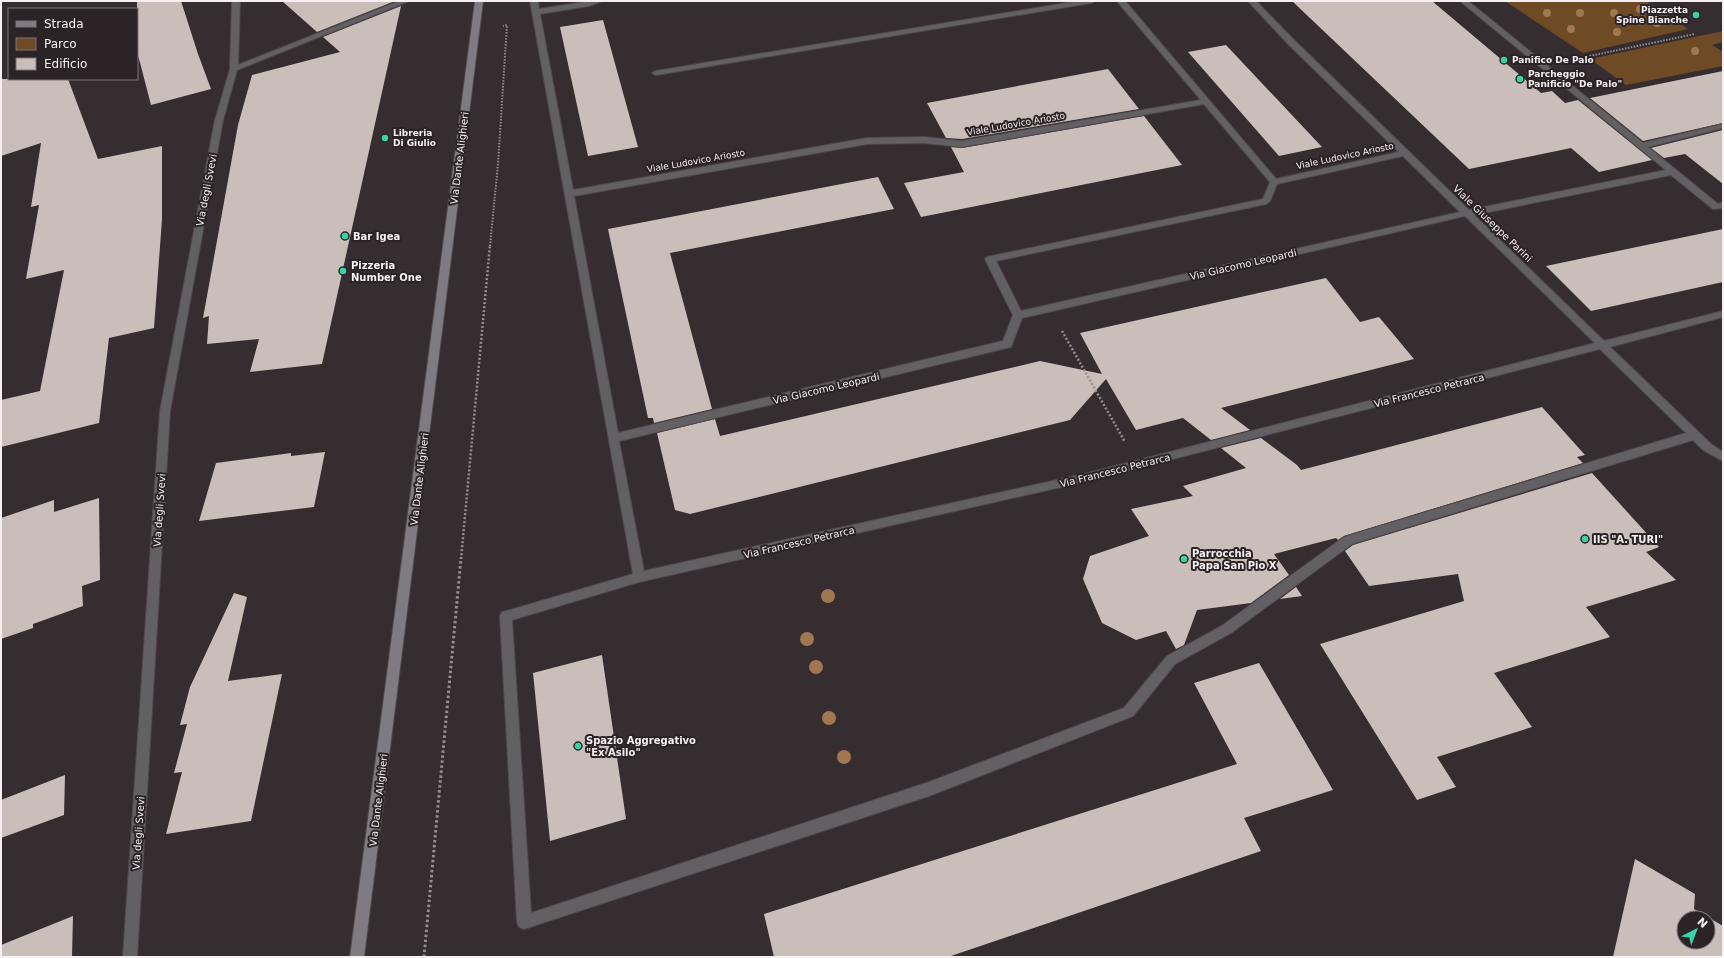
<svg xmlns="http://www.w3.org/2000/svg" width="1724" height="958" viewBox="0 0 1724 958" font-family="'DejaVu Sans',sans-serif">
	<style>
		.green { fill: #6f4b25 }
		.building { fill: #cabebb; fill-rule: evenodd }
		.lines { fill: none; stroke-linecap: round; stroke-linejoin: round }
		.minor-casing { stroke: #51484b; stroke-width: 2 }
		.secondary-casing { stroke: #51484b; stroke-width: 2 }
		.path-far2 { stroke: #958d90; stroke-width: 2; stroke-dasharray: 1.5 1.5; stroke-linecap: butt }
		.path-far1 { stroke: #958d90; stroke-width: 2.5; stroke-dasharray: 2 2; stroke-linecap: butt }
		.path { stroke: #958d90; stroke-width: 3; stroke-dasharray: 2.5 2.5; stroke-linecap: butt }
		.minor { fill: #636064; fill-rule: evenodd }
		.secondary { fill: #807b81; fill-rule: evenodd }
		.tree { fill: #a17752 }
		.poi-dot { fill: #39d4a5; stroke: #2c2326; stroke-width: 1.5 }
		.labels { text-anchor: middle; stroke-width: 4; stroke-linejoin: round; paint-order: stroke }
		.far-poi-label { font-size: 9px; font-weight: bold; fill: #f6f0f2; stroke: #2c2326; text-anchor: start }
		.far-street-label { font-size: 9px; fill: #f6f0f2; stroke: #2c2326 }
		.street-label { font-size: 10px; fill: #f6f0f2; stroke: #2c2326 }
		.poi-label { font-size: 10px; font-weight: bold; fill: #f6f0f2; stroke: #2c2326; text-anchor: start }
	</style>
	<rect width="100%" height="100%" fill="#362d30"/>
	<!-- green -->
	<path class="green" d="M1505,1H1646L1688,29L1583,53Z
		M1723,31V42L1712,45L1723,52V66L1626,85L1590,59Z"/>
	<!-- building -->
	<path class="building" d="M137,1H181L198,54L211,89L151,105L137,51Z
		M282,1H395L317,32Z
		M1292,1H1432L1541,93L1552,91L1565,103L1578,100L1652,160L1599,172L1571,148L1469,169Z
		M401,6L322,364L250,372L259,339L207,344L209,316L203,318L238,125L252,75L340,52L323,37Z
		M603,20L638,147L588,156L560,27Z
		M1226,45L1322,147L1279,156L1188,52Z
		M1108,69L1139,109L962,139L946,138L927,103Z
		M1723,71V123L1643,141L1590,98Z
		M1,79H68L98,159L162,146V219L154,328L109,338L99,423L1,447V400L40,391L64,270L26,279L39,205L31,207L41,143L1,156Z
		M1144,116L1182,165L921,217L904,183L964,172L951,147L962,148Z
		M1723,130V184L1685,154L1664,158L1651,148Z
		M878,177L894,209L670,253L712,409L654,423L653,418H648L608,229Z
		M1723,229V282L1591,311L1546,266Z
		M1326,278L1360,322L1379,317L1414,359L1221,408L1250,430L1211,440L1183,418L1136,430L1106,379L1070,420L690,514L675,510L657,433L715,419L720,436L1040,361L1102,374L1080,333Z
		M1542,407L1585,455L1577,457L1583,463L1344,536L1338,540L1336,538L1274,554L1289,575L1251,603L1197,610L1184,645L1176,649L1166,631L1136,640L1102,623L1083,579L1090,556L1149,536L1131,509L1193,496L1183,486L1246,468L1221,448L1261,438L1297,465L1301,470Z
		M325,452L314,507L199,521L216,463L291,453V456Z
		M1592,473L1659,547L1646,552L1676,580L1586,607L1610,637L1494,673L1532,727L1437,757L1456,787L1417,800L1320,644L1464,601L1458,574L1369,586L1345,551L1353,545Z
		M99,498L100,580L82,586L83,606L33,624V628L1,639V518L54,500V512Z
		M1296,587L1302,596L1280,599Z
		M234,593L247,597L228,681L282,674L251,821L166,834L182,772L174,773L187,724L180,725L190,687Z
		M602,655L626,819L550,841L533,673Z
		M1259,663L1333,790L1244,818L1261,851L948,957H774L764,914L1237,764L1194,683Z
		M65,775L64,815L1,838V800Z
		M1635,859L1695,894L1694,909L1723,926V957H1613ZM1684,918H1708V942H1684Z
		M73,916L72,957H1V945Z"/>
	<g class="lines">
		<defs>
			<path id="minor" d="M232,1H240L238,65L399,1H409L237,70L223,120L170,411L137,957H123L160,411L215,120L230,69Z
				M530,1H538L539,9L591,1H602L589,6L540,14L573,190L867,138L924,137L962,141L1201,100L1117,1H1125L1276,179L1399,152L1288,44L1248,1H1256L1294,40L1469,210L1666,170L1460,1H1468L1643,143L1723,124V128L1648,147L1718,204L1723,202V208L1713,209L1671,175L1474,215L1604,341L1723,311V317L1610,347L1711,444L1723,452V461L1703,450L1693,440L1352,544L1231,633L1175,664L1133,716L929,796L524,929L519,927L517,922L500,616L502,612L506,611L633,574ZM1204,104L1270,182L1263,199L987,257L985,259L1013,315L1003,341L618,433L574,196L867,144L924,143L962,147ZM1403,156L1460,212L1021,311L996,261L1266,204L1270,201L1277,184ZM1465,216L1595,343L1084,474L644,571L619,441L1011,347L1022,318ZM1600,349L1686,433L1344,537L1223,625L1167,656L1124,708L929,782L531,913L512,620L639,582L1084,482Z
				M1078,1H1095L1091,3L656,75L652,73L656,71Z"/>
			<path id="secondary" d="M475,1H483L364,957H350Z"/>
		</defs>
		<!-- minor casing -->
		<use href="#minor" class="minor-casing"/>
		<!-- secondary casing -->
		<use href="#secondary" class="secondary-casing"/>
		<!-- path-far2 -->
		<path class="path-far2" d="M1575,59L1695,34
			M490,246L498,164L507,25L503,26"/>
		<!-- path-far1 -->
		<path class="path-far1" d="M1062,331L1125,442
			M461,559L490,245"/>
		<!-- path -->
		<path class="path" d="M424,957L461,558"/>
		<!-- minor -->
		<use href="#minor" class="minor"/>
		<!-- secondary -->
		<use href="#secondary" class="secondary"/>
	</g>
	<!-- trees -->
	<g class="tree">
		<circle cx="1640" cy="9" r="4"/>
		<circle cx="1547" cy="13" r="4"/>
		<circle cx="1580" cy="13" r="4"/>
		<circle cx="1614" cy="13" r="4"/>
		<circle cx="1657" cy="23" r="4"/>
		<circle cx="1571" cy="29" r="4"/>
		<circle cx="1617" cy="32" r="4"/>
		<circle cx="1695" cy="51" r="4"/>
		<circle cx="828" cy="596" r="7"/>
		<circle cx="807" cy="639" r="7"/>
		<circle cx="816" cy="667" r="7"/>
		<circle cx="829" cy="718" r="7"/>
		<circle cx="844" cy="757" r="7"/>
	</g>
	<!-- markers -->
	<g class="poi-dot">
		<circle cx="1696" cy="15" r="4"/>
		<circle cx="1504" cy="60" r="4"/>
		<circle cx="1520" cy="79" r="4"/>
		<circle cx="385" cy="138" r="4"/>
		<circle cx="345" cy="236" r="4"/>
		<circle cx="343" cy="271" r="4"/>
		<circle cx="1585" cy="539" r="4"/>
		<circle cx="1184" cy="559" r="4"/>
		<circle cx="578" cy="746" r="4"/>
	</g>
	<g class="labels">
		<!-- far-poi labels -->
		<g class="far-poi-label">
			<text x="1688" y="13" text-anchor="end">Piazzetta<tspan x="1688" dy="10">Spine Bianche</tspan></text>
			<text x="1512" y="63">Panifico De Palo</text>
			<text x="1528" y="77">Parcheggio<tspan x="1528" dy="10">Panificio "De Palo"</tspan></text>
			<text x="393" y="136">Libreria<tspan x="393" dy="10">Di Giulio</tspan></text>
		</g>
		<!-- far-street labels -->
		<g class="far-street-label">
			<text transform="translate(1016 124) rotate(-10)" y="3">Viale Ludovico Ariosto</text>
			<text transform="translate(1345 156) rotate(-12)" y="3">Viale Ludovico Ariosto</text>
			<text transform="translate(696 161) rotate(-10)" y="3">Viale Ludovico Ariosto</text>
		</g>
		<!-- street labels -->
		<g class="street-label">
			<text transform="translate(459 158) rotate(-83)" y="4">Via Dante Alighieri</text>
			<text transform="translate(206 190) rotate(-79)" y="4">Via degli Svevi</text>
			<text transform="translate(1493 223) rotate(44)" y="4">Viale Giuseppe Parini</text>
			<text transform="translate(1243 264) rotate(-13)" y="4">Via Giacomo Leopardi</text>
			<text transform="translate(826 388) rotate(-13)" y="4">Via Giacomo Leopardi</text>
			<text transform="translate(1429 390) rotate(-14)" y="4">Via Francesco Petrarca</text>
			<text transform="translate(1115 470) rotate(-14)" y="4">Via Francesco Petrarca</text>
			<text transform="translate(419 479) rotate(-83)" y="4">Via Dante Alighieri</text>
			<text transform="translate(159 510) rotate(-86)" y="4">Via degli Svevi</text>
			<text transform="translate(799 542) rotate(-13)" y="4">Via Francesco Petrarca</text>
			<text transform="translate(378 800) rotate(-83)" y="4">Via Dante Alighieri</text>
			<text transform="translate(138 833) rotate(-86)" y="4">Via degli Svevi</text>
		</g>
		<!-- poi labels -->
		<g class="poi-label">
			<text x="353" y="240">Bar Igea</text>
			<text x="351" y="269">Pizzeria<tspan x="351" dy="12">Number One</tspan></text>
			<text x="1593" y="543">IIS "A. TURI"</text>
			<text x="1192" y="557">Parrocchia<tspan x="1192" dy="12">Papa San Pio X</tspan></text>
			<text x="586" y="744">Spazio Aggregativo<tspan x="586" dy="12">"Ex Asilo"</tspan></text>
		</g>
	</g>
	<!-- border -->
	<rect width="1724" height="958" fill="none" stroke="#f6f0f2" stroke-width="4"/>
	<!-- legend -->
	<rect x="8" y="8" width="130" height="72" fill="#2c2326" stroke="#7d7578"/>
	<rect x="16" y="21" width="20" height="6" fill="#807b81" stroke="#7d7578"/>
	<text x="44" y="28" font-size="12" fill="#f6f0f2">Strada</text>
	<rect x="16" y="38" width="20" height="12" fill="#6f4b25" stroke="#7d7578"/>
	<text x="44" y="48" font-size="12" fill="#f6f0f2">Parco</text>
	<rect x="16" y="58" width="20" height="12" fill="#cabebb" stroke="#7d7578"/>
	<text x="44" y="68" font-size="12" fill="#f6f0f2">Edificio</text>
	<!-- north arrow -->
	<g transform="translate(1696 930) rotate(42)"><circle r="19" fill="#2c2326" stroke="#7d7578"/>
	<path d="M0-3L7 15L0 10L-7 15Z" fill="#39d4a5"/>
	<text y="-6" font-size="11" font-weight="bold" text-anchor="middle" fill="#f6f0f2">N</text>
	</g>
</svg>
